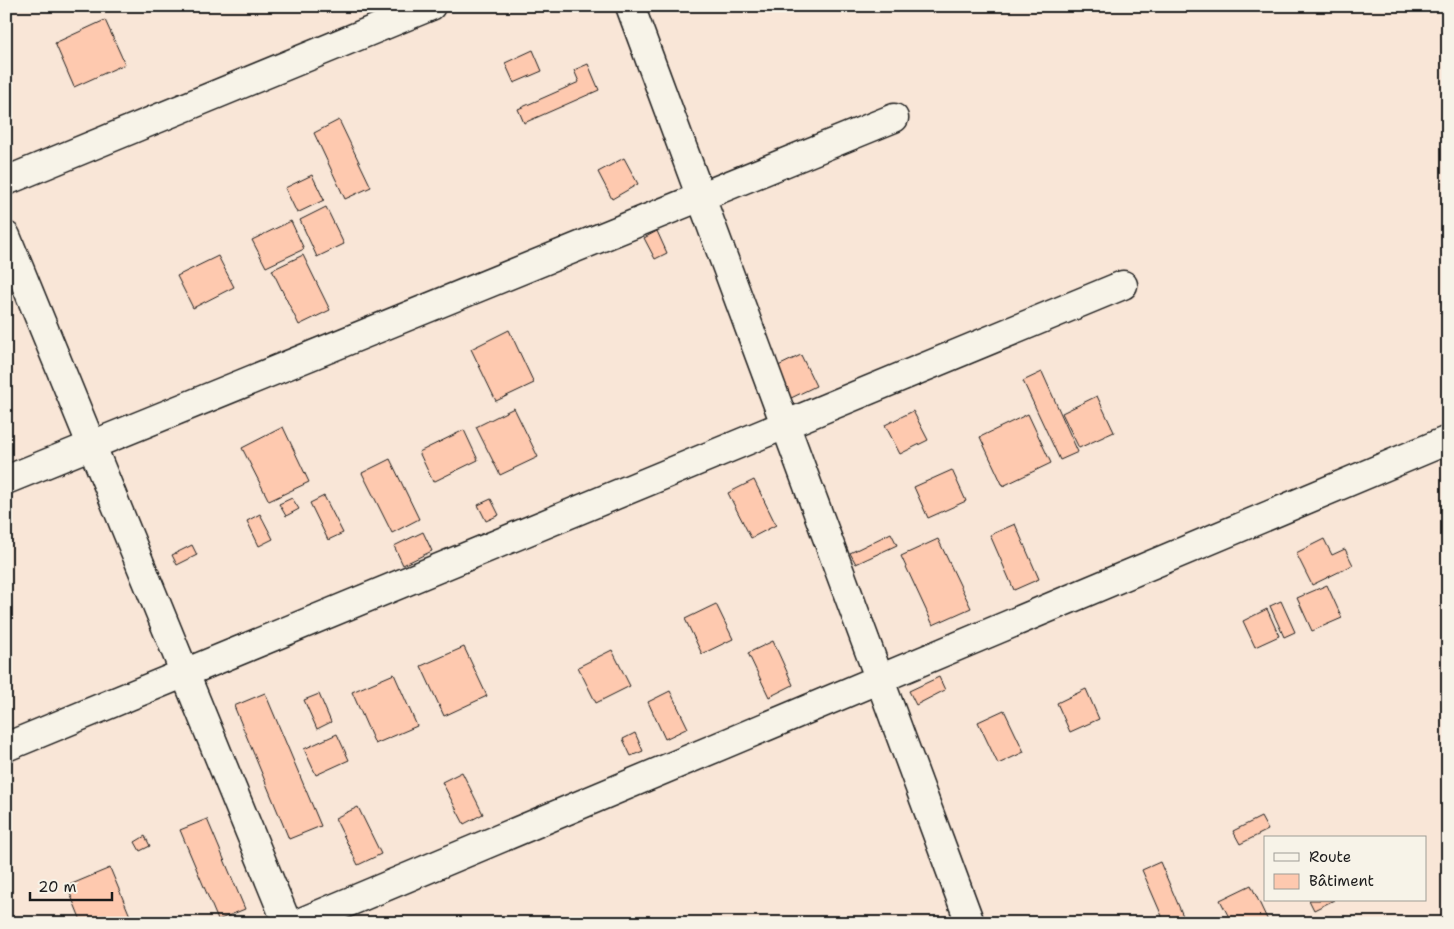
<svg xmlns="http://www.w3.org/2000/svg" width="1454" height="929" viewBox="0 0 1454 929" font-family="'Shantell Sans',sans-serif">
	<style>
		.building { fill: #fec9af; stroke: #1c1c1c }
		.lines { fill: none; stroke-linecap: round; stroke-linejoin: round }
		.street-casing { stroke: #1c1c1c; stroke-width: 31 }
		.street { stroke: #f7f3e8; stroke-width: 28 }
	</style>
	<rect width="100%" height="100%" fill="#f9e6d7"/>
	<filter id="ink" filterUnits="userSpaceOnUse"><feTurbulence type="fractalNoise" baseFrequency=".02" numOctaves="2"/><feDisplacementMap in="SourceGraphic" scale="10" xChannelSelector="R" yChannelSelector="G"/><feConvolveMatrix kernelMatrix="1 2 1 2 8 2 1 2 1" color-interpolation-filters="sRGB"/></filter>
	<g filter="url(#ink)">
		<!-- building -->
		<path class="building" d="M105,20L125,64L74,87L55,43Z
			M533,50L542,71L514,83L505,63Z
			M588,64L599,90L524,123L518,109L579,82L574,70Z
			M339,120L371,187L345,199L314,133Z
			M624,158L638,184L612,199L598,172Z
			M312,175L324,200L297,213L285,188Z
			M326,207L344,244L317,257L300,220Z
			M291,221L304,249L266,267L252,240Z
			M657,231L667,253L655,259L644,238Z
			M303,255L330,310L299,325L272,270Z
			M218,256L234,287L193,308L177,276Z
			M509,330L534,383L496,401L471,349Z
			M801,355L816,386L787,400L772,369Z
			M1042,372L1078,452L1060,460L1023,381Z
			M1097,396L1114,432L1079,448L1062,413Z
			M514,408L538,457L500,475L476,427Z
			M913,411L928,440L900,454L885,425Z
			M1028,414L1051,463L1003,486L980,437Z
			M283,427L309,482L269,501L242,448Z
			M464,430L478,460L433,482L419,452Z
			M390,459L419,519L392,533L362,473Z
			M952,470L966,501L928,518L914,487Z
			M754,480L776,525L751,538L728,493Z
			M324,496L343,533L328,540L310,503Z
			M292,498L299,509L286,516L279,504Z
			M491,499L499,515L486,521L478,505Z
			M260,514L273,539L259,546L247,521Z
			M1015,524L1039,579L1014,590L990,535Z
			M423,532L432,551L403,565L394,546Z
			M891,533L897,545L856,564L850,553Z
			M938,539L971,608L933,625L901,556Z
			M1324,539L1332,555L1345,549L1353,565L1312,585L1296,553Z
			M192,545L197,555L177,565L172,555Z
			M1327,585L1342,618L1312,631L1297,598Z
			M1281,601L1295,632L1284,637L1270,606Z
			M716,604L733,639L702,654L685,619Z
			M1267,609L1279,636L1255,647L1243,621Z
			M773,641L793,685L769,697L748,653Z
			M464,647L487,696L444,716L421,666Z
			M612,650L630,686L596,703L578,667Z
			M394,674L417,726L375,744L352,692Z
			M939,677L945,690L916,705L909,691Z
			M1086,689L1099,719L1070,732L1057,703Z
			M670,691L688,728L665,739L648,702Z
			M265,693L321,826L289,839L234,706Z
			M319,694L331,722L317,729L304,700Z
			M1004,710L1024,752L998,764L978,722Z
			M635,733L643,751L631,756L623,739Z
			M337,734L349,760L316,775L304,749Z
			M462,772L483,814L464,824L442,782Z
			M358,807L381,854L358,865L335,818Z
			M1261,817L1268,830L1240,844L1233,831Z
			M207,819L245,909L218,920L180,830Z
			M145,836L150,846L140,851L135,842Z
			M1160,862L1186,923H1165L1142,870Z
			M110,868L133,923H82L67,886Z
			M1251,885L1269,923H1232L1220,900Z
			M1309,900H1334L1314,910Z"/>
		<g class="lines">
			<defs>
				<path id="street" d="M630,6L970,923
					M6,181L431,6
					M6,236L287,923
					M6,480L894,118
					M6,747L1123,285
					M299,923L1448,440"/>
			</defs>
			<!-- street casing -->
			<use href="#street" class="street-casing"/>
			<!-- street -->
			<use href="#street" class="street"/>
		</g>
	</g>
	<!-- margin -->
	<rect width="1454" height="929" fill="none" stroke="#f7f3e8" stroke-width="25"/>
	<rect x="12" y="12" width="1429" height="904" fill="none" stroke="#1c1c1c" stroke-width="2" filter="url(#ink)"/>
	<!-- legend -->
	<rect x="1264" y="836" width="162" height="65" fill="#f7f3e8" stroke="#9f9d96"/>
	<rect x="1274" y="853" width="25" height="8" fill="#f7f3e8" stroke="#9f9d96"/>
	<text x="1309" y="862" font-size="15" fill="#1c1c1c">Route</text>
	<rect x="1274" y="874" width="25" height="15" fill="#fec9af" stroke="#9f9d96"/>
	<text x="1309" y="886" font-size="15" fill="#1c1c1c">Bâtiment</text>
	<!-- scale -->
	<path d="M30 892v8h82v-8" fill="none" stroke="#1c1c1c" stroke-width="2.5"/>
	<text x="38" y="892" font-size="15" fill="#1c1c1c" stroke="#f7f3e8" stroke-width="4" paint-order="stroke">20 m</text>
</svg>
